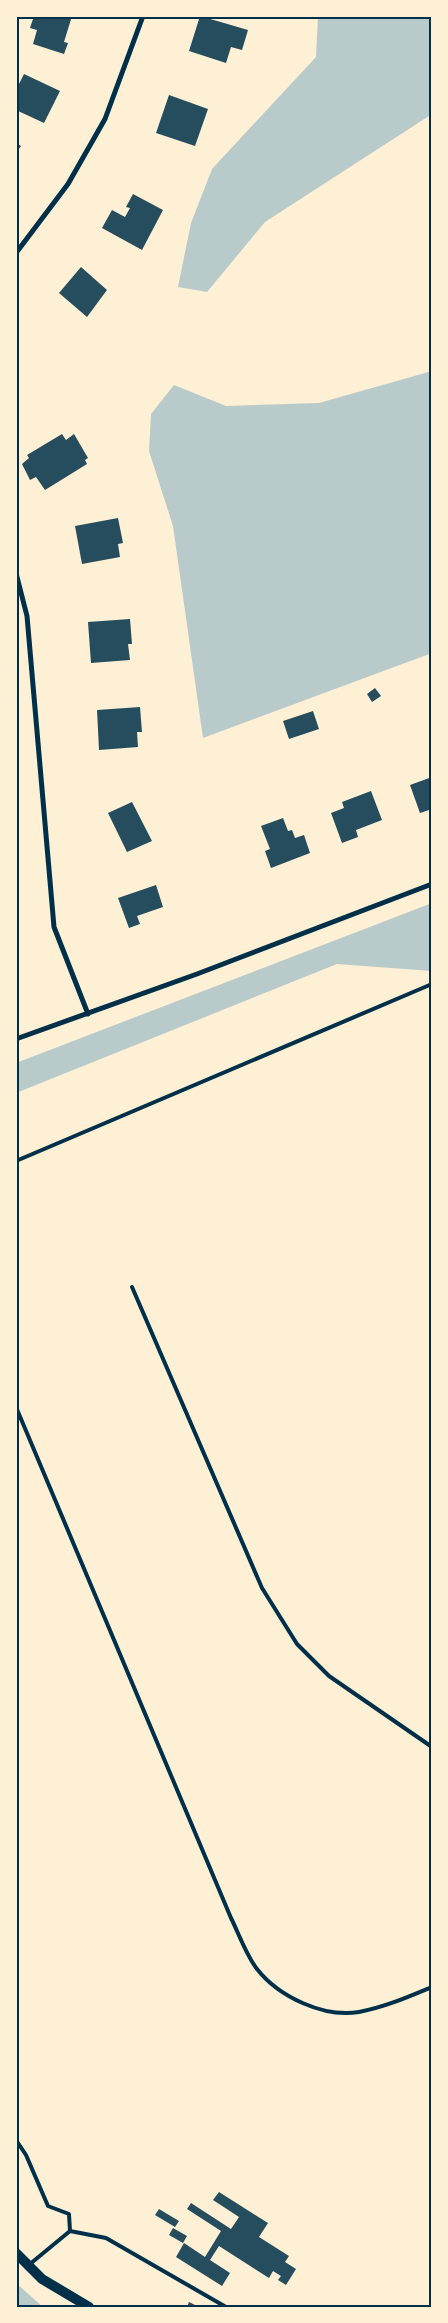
<svg xmlns="http://www.w3.org/2000/svg" width="448" height="2323" viewBox="0 0 448 2323" font-family="Quicksand,sans-serif">
	<style>
		.green { fill: #b9caca }
		.building { fill: #264d5e }
		.lines { fill: none; stroke-linecap: round; stroke-linejoin: round }
		.service { stroke: #003049; stroke-width: 4 }
		.minor { stroke: #003049; stroke-width: 5 }
		.secondary { stroke: #003049; stroke-width: 10 }
		.neatline { fill: none; stroke: #003049; stroke-width: 2 }
	</style>
	<rect width="100%" height="100%" fill="#fdf0d5"/>
	<!-- green -->
	<path class="green" d="M318,16H432V114L265,222L207,292L178,287L191,223L212,169L316,57Z
		M432,371V653L203,738L173,526L149,451L151,414L174,385L226,406L319,403Z
		M432,903V971L337,964L16,1093V1063Z
		M16,2283L43,2307H16Z"/>
	<!-- building -->
	<path class="building" d="M34,16H72L64,42L68,43L64,54L33,44L37,30L30,28Z
		M200,16L248,30L242,50L231,47L226,63L189,51Z
		M24,74L60,91L44,123L16,110V90Z
		M169,95L208,109L195,146L156,133Z
		M16,143L21,146L16,153Z
		M133,194L163,210L142,250L102,228L112,210L125,217L130,208L126,207Z
		M81,267L107,290L87,317L59,293Z
		M62,434L66,440L74,434L88,458L85,460L87,464L45,490L36,477L30,480L22,464L29,458L27,455Z
		M118,518L123,543L118,544L120,557L82,564L75,526Z
		M130,619L132,644H128L130,660L91,663L88,622Z
		M375,688L381,696L372,702L367,694Z
		M140,707L142,732H137L138,747L99,750L97,710Z
		M313,711L319,729L289,739L283,721Z
		M432,777V809L420,813L410,785Z
		M371,791L382,820L356,830L358,837L342,843L331,813L344,808L342,802Z
		M132,802L152,841L127,852L108,813Z
		M283,818L288,831L292,830L295,838L304,835L310,853L271,868L265,851L270,849L261,826Z
		M156,885L163,907L137,916L140,924L129,928L118,898Z
		M219,2192L268,2223L259,2237L289,2256L285,2262L296,2269L286,2285L278,2280L281,2276L273,2271L269,2278L219,2246L210,2260L230,2273L222,2286L176,2257L184,2243L205,2257L221,2231L187,2209L191,2203L231,2229L239,2217L213,2200Z
		M159,2209L179,2221L175,2227L155,2215Z
		M173,2228L187,2236L183,2243L169,2235Z
		M189,2302L199,2307H187Z"/>
	<g class="lines">
		<!-- service -->
		<path class="service" d="M16,1161L432,984
			M132,1287L262,1588L297,1644L329,1676L432,1747
			M16,1407L231,1918C239,1934 246,1955 257,1969C279,1997 324,2018 359,2012C385,2007 408,1997 432,1987
			M16,2140L26,2155L48,2206L69,2214L70,2231L30,2264
			M70,2231L106,2238L226,2307"/>
		<!-- minor -->
		<path class="minor" d="M16,253L68,184L105,119L143,16
			M16,573L27,616L54,927L88,1014
			M16,1039L197,974L432,884"/>
		<!-- secondary -->
		<path class="secondary" d="M16,2253L42,2279L89,2307"/>
	</g>
	<!-- border -->
	<rect width="448" height="2323" fill="none" stroke="#fdf0d5" stroke-width="35"/>
	<rect x="18" y="18" width="412" height="2288" class="neatline"/>
</svg>
